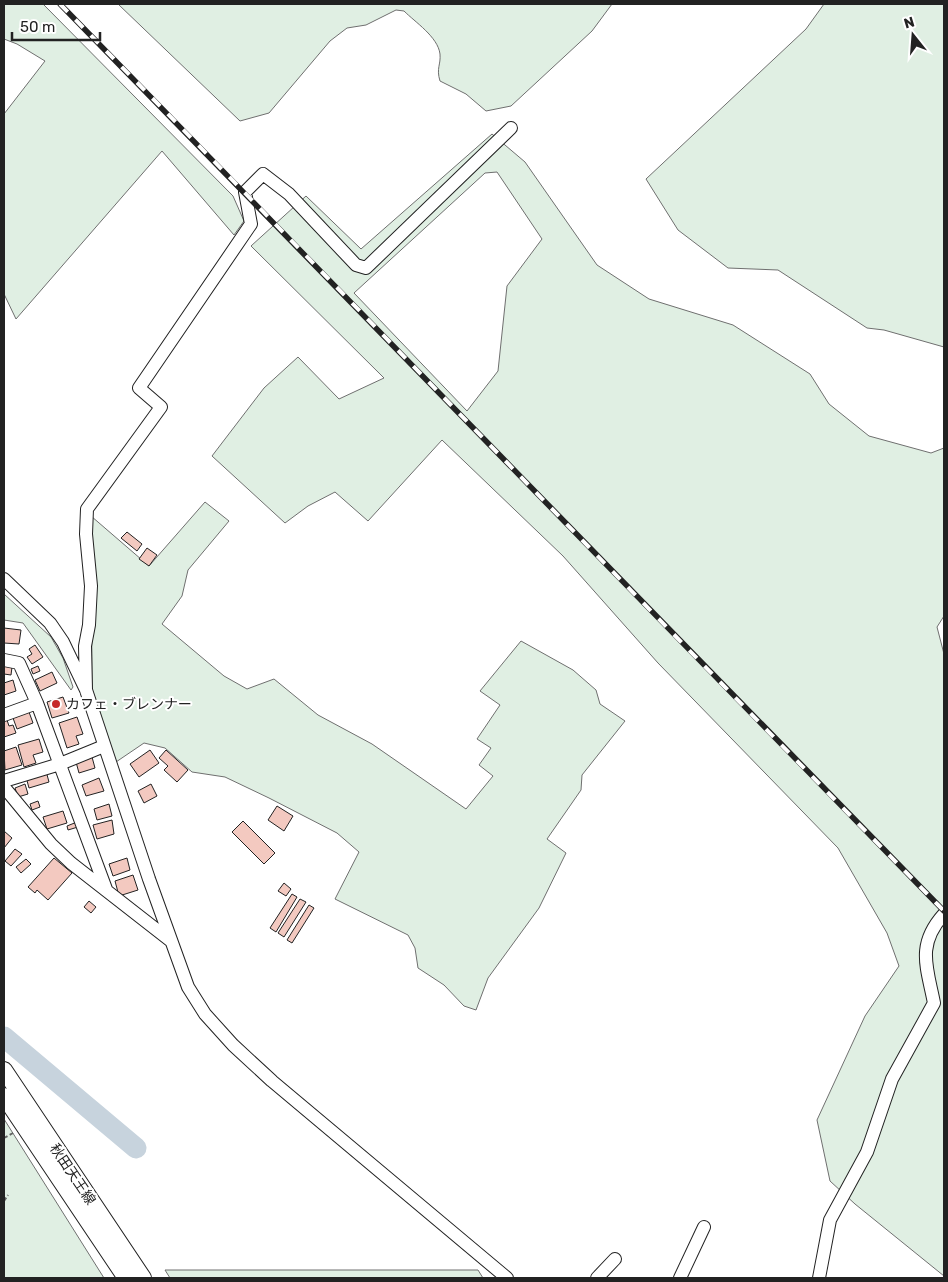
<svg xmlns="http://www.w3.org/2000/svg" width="948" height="1282" viewBox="0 0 948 1282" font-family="Rubik,'Noto Sans JP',sans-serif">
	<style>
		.green { fill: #e0efe3; stroke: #6f6f6f; fill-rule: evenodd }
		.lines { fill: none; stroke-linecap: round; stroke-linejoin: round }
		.river { stroke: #c7d3dd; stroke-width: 21 }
		.building { fill: #f3c9c0; stroke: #222 }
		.minor-casing { stroke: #222; stroke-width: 14 }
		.major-casing { stroke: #222; stroke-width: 18 }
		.path { stroke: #646464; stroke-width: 2; stroke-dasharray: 4 2.5; stroke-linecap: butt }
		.minor { stroke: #fff; stroke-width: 12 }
		.major { stroke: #fff; stroke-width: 16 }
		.rail-casing { stroke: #222; stroke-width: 5.5 }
		.rail { stroke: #fff; stroke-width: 4; stroke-dasharray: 11; stroke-linecap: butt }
		.poi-dot { fill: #c62828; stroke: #fff; stroke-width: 2 }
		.labels { text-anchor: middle; stroke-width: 4; stroke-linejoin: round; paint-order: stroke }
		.poi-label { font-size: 14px; fill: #222; stroke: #fff; text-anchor: start }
		.street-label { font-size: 14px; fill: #222; stroke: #fff }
	</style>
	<rect width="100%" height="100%" fill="#fff"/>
	<!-- green -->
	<path class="green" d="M4,4H43L233,196L244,221L234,235L162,151L16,319L4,294V114L45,61L17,44L4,39Z
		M118,4H612L592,31L511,106L486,111L466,94L440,81C436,68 441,65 440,54C438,37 415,22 404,11L396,10L366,25L347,28L330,41L269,113L240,121Z
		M824,4H944V347L884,330L867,328L778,270L728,268L678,230L646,179L806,29Z
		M492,134L525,162L597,265L649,299L733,325L810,374L829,404L869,436L931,453L944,448V616L937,627L944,654V1276L855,1204L830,1181L817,1120L865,1016L899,966L887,933L838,848L658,663L563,556L442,440L368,521L335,492L308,506L285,523L212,456L264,388L298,357L339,399L384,378L251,246L306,196L361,249ZM497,172L542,239L507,286L498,371L467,411L354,293L485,173Z
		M205,502L229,521L188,570L182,596L162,624L224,676L247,689L274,679L318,715L372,744L466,809L493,776L479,765L491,748L477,739L500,705L480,691L521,641L573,670L596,690L600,704L625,721L582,775L581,790L547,839L566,853L539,908L488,978L476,1010L464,1006L444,985L418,968L415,948L408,935L335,899L359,852L337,833L269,798L225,777L192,772L165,748L144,743L116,762L92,691L91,516L149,566Z
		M4,594L51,637L63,658L73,687L71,690L23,623L4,620Z
		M4,1119L104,1278H4Z
		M165,1270H478L483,1278H170Z"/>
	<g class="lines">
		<!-- river -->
		<path class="river" d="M4,1037L136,1148"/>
	</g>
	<!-- building -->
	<path class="building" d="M127,532L142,544L137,551L121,538Z
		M147,548L157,555L149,566L139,559Z
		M4,628L21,630L19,644L4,643Z
		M35,645L43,657L32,664L27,657L32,654L29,649Z
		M4,666L12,667L11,675L4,674Z
		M38,666L40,671L33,674L31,669Z
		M52,672L57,683L40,691L35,680Z
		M13,680L16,691L4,695V683Z
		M63,697L69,713L52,718L47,702Z
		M29,712L33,723L17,729L13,718Z
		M77,717L83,734L76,736L79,744L67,748L59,723Z
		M7,720L9,726L13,725L16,733L4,737V721Z
		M39,739L43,752L33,755L36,763L24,767L18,745Z
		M16,747L22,765L5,770L4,751Z
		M150,750L159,763L139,777L130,764Z
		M166,750L188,770L177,782L164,770L168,766L159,758Z
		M92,757L95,768L79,773L76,762Z
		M46,771L49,782L29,788L26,777Z
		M99,778L104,791L86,796L82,785Z
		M25,784L28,794L18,797L15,788Z
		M151,784L157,796L144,803L138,791Z
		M38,801L40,807L32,810L30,804Z
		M109,804L112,816L97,820L94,809Z
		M277,806L293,816L284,831L268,820Z
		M63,811L67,823L47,829L43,817Z
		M112,820L114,834L97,839L93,825Z
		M243,821L275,853L264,864L232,832Z
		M77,822L78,827L68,830L67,826Z
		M4,831L12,838L4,848Z
		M15,849L22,854L11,866L5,861Z
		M54,858L72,873L48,900L37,890L35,893L28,887Z
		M127,858L130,870L113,876L109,864Z
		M26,859L31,864L21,873L16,867Z
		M133,875L138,890L119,896L115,881Z
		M284,883L291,889L286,896L278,891Z
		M292,894L297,897L276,932L270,928Z
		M300,899L306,902L284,937L278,933Z
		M89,901L96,907L91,913L84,907Z
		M309,905L314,908L292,943L287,940Z"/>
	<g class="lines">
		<defs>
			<path id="minor" d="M4,579L50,623L63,642L86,690L149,879L188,987L205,1014L233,1045L272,1081L507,1278
				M4,660L19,663L37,703L106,889
				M86,690L85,646L89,625L91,586L86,534L87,509L161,407L139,388L251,224L245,192L263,174L289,194L356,265L366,268L511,128
				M4,715L37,703
				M4,781L60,764L104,746
				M4,787L51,844L71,863L171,941
				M597,1278L615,1259
				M680,1278L704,1227
				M819,1278L830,1220L867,1152L892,1079L934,1003C927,967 916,945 944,914"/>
			<path id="major" d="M4,1070L143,1278
				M4,1096L126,1278"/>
		</defs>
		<!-- minor casing -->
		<use href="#minor" class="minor-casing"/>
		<!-- major casing -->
		<use href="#major" class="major-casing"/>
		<!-- path -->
		<path class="path" d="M4,1138L13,1133
			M4,1201L8,1195"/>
		<!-- minor -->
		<use href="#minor" class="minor"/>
		<!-- major -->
		<use href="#major" class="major"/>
		<defs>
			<path id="rail" d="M60,4C356,305 648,610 944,911"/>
		</defs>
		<!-- rail casing -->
		<use href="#rail" class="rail-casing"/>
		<!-- rail -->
		<use href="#rail" class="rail"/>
	</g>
	<!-- markers -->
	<circle class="poi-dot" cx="56" cy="704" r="5"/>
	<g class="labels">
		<!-- poi labels -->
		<g class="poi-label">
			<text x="66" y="709">カフェ・ブレンナー</text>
		</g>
		<!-- street labels -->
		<g class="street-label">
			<text transform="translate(73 1174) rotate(56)" y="5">秋田天王線</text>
		</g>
	</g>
	<!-- border -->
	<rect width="948" height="1282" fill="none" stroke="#222222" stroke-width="10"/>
	<!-- north arrow -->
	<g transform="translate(913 35) rotate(343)" stroke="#ffffff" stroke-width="4" paint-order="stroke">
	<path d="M0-4L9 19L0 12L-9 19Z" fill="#222222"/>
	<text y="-8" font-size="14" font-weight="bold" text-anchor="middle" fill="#222222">N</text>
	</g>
	<!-- scale -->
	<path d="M12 32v8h88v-8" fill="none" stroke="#222222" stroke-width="2.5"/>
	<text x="20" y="32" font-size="15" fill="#222222" stroke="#ffffff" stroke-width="4" paint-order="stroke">50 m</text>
</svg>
